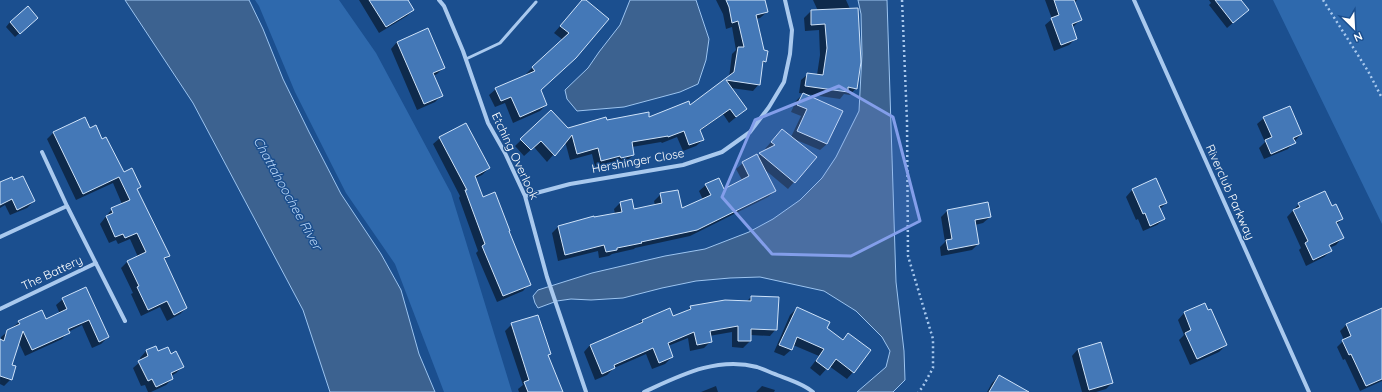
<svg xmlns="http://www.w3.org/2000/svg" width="1382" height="392" viewBox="0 0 1382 392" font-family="Quicksand,sans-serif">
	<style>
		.green { fill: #2e69ad }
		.water { fill: #3c6290; stroke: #9cc4f0 }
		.shadow { fill: #0007 }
		.building { fill: #4478b7; stroke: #cfe3fa }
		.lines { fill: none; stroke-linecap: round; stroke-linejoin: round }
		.path { stroke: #a9c9ee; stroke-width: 2.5; stroke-dasharray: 2 3; stroke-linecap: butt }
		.lane { stroke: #a9c9ee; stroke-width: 3 }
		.street { stroke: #a9c9ee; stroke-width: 4 }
		.marked { fill: #839eea; fill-opacity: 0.2; stroke: #839eea; stroke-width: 3; stroke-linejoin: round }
		.labels { text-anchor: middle; stroke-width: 3; stroke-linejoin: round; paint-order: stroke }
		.street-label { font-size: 12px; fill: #fff; stroke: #1b4f8f }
		.water-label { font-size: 13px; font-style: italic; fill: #b5d3f5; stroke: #1b4f8f }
	</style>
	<rect width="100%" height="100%" fill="#1b4f8f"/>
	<!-- green -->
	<path class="green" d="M255,0H339L376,53L451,193L512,392H444L395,264L346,193L295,92L259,6Z
		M1273,0H1382V224Z"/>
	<!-- water -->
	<path class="water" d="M125,0H249L263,29L283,79L309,132L341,194L381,254L401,290L419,354L435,392H330L303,310L193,103Z
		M630,0H696L709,39L706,60L698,84L680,92L624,107L577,111L567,99L565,90L588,68L599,52L620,25Z
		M858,0H887L896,282L904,351L905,380L893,392H857L886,367L890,351L882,337L856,311L824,291L760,277L730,278L696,281L662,288L623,298L591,300L571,299L557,301L538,308L535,303L533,296L538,290L592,273L665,256L705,249L749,232L773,219L800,200L822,178L836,157L859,111L862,54L861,14Z"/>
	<!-- shadow -->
	<path class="shadow" d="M359,0H407L413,10L407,16L379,33Z
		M583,0H584L608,20L540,90L546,105L540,111L513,123L505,103L495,107L489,95L496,89L527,75L526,74L532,68L563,40L554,33Z
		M716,0H764L767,12L760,18L756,19L765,61L762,65L759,84L753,91L731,88L746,109L729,123L723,114L700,131L703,140L696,146L683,151L677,137L662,143L661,142L632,147L633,155L626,162L614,164V162L595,167L592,154L570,160L565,141L547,162L534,147L524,156L515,146L551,111L568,129L606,121L649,118L690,106L729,78L732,54L736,50L732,27L726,29L723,14Z
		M813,0H846L850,9L856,88L850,95L844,94L840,99L799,93L801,80L808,74L817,75L820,55L819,30L805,31L804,18L811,11H818Z
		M1045,0H1077L1074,3L1080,20L1072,28L1076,38L1069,45L1054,51L1045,25L1052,19Z
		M1209,0H1240L1248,10L1227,28L1209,5L1211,3Z
		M10,22H32L15,37L6,27Z
		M428,29L444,67L437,74L433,76L441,96L435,102L417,110L391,49L397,42Z
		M803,94L827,144L820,150L794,139V182L788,189L764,169L775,191L768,197L690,236L635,248L634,249L612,254L609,256L599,258L598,251L558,261L552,233L558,227L593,217V218L615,214L614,209L620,203L634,210L655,205L654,201L661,194L681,210L703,200L699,191L706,185L723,190L742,180L736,169L743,163L757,157L767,150L765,149L776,136L791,137L801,116L791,112L796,101Z
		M1264,118L1301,134L1288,149L1264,159L1259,148L1265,142L1257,124Z
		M89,130L102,140L123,173L139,187L136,190L169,255L164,260L186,308L180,314L167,321L160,307L141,316L131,294L133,293L121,268L127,262L138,257L130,239L118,244L116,240L109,243L100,224L112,209L122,204L113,183L76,200L47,139L53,133Z
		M440,138L489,168L482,175L475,178L482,198L508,231L529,284L523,291L497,302L476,253L478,251L459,198L460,196L433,144Z
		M1156,180L1166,203L1160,209L1164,219L1157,225L1143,231L1138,219L1136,220L1126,197L1132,190Z
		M0,184L34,201L27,208L10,215L5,205L0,208Z
		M1299,204L1332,208L1342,219L1336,225L1342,238L1336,245L1329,248L1331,251L1324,257L1306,266L1299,250L1301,248L1287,217Z
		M947,211L990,217L983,223L975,225L978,244L972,250L941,256L940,247L945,242L941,217Z
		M86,288L108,337L101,344L92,348L82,325L68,332L62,339L25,356L18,341L11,365V379L4,386L0,384L1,337L19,322L45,320L60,314L56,305L63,299Z
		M751,297L776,329L770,336L750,335V341L743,348L732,347V332L709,336L710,342L704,348L690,351L688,338L668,346L672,357L665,364L652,369L646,354L614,368L607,375L595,380L584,352L590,345L636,326L642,320L670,310L673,317L685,312L691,307L746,302Z
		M1205,304L1226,345L1219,352L1190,365L1179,340L1184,335L1178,320L1184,313Z
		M797,308L842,340L848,334L853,372L847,379L829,366L820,376L810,368L819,356L793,345L791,350L784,356L774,352L790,315Z
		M1382,309V381L1360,391L1345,359L1343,360L1337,347L1344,340L1340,331L1346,325Z
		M512,324L549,354L547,356L562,392H519L518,389L523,385L505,331Z
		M1101,343L1112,383L1106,389L1096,392H1082L1072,356L1078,349Z
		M155,347L158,352L170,355L182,367L176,373L171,376L172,379L166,385L151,392H148L145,385L141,386L133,368L141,361L140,358L146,351Z
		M999,376L1025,392H987L992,383Z
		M716,386L718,392H700H701Z
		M762,386L775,390L774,392H756Z"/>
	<!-- building -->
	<path class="building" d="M369,0H408L414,10L386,27Z
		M582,0H586L609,19L576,58L541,90L547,105L520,117L511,97L501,101L495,88L535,71L532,67L569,33L560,26Z
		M726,0H765L768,12L756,15L764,50L768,51L766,62L763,61L760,85L726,80L747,109L736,117L730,109L700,130L704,140L689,145L684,131L668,137V136L632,142L634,155L621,158L620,156L601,161L598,148L577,154L572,135L555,156L541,141L531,150L520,139L551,110L568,128L606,117L607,120L649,112V117L689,101L690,105L734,72L738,47H744L738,21L732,23L729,7Z
		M1054,0H1074L1082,20L1072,24L1077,39L1061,45L1051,18L1059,15Z
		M1215,0H1241L1249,10L1233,23Z
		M28,6L38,18L20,34L10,22Z
		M858,8L861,62L857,89L848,87V92L805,86L807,73L823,75L827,48L825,24L811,25V10Z
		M428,28L445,68L433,73L443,96L424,104L397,42Z
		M803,93L843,111L827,144L797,131L807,109L797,105Z
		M1290,106L1302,134L1293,138L1296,143L1271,154L1265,140L1272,137L1263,117Z
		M85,117L90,128L96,125L102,139L106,137L124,172L132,168L141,187L137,189L170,256L164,258L187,308L174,315L167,301L148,310L137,287L139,286L127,261L146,252L137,233L125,238L123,234L115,237L106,216L113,213L111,208L130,200L119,177L83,194L53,132Z
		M466,123L490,168L475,176L483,197L495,192L510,231H509L531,285L503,296L482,246L485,244L465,190H467L439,137Z
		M782,129L817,157L795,183L759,153L775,145L771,142Z
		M757,154L776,191L697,230L641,242L642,243L617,248V250L606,252L604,245L565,255L558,226L594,216V217L622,212L620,202L632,199L634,209L662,203L660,193L678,190L682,208L711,195L705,184L719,178L724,189L749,176L742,162Z
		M23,176L35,201L17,210L12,199L0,205V182L12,177L13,180Z
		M1156,178L1167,203L1159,206L1165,219L1150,226L1145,213L1143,214L1132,189Z
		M1325,191L1332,206L1336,204L1343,219L1336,222L1344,238L1329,245L1332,251L1313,260L1305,243L1308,241L1293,210L1300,207L1298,203Z
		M988,202L991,217L975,220L979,244L948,250L946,240L952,239L947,210Z
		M86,287L109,337L99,342L89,320L68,329L70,333L32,350L23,331L12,365L16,366L12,380L0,376V339L4,341L7,330L20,324L18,321L42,310L46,319L67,309L62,298Z
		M751,296L779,297L777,330L751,329V341H738V326L710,331L712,342L697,345L694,332L668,343L673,357L659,363L653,348L614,365L615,368L602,374L590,345L643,322L642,320L670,308L673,316L691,309L690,306L725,300L751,301Z
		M1205,303L1208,310L1211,309L1227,345L1197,359L1185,333L1191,330L1184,312Z
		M797,307L830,322L827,328L843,340L848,333L871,350L854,373L836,359L828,370L816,361L824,349L797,337L792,350L779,345Z
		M1382,308V379L1366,386L1351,354L1349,355L1342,340L1351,336L1346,324Z
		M538,315L551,354L548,355L563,392H528L524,382L529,380L511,323Z
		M1101,342L1113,383L1089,390L1078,349Z
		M156,346L158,351L168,347L171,354L176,351L184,367L171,373L173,379L156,387L152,379L148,381L138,361L148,356L146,350Z
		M999,375L1029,392H989Z"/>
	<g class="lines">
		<!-- path -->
		<path class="path" d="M902,0L907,121L908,256L933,339V368L922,388L918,392
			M1323,0L1368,71L1382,98"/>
		<!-- lane -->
		<path class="lane" d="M466,59L500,43L536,2"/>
		<!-- street -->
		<path class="street" d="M439,0L444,6L463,51L488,123L505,153L525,196L547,277L586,392
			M1134,0L1309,392
			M42,152L67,206L125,321
			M525,196L570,184L683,165L722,152L750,132L769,107L784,82L790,54L792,30L785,0
			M0,237L67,206
			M0,309L96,263
			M644,392C679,376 717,356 757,367C765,370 772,373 780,376C792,381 803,384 813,392"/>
	</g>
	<!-- marked area -->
	<path class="marked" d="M839,86L893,117L920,221L851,256L772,254L722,197L755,120Z"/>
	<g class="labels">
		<!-- street labels -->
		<g class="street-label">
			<text transform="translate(515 156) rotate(65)" y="4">Etching Overlook</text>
			<text transform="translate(638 161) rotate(-10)" y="4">Hershinger Close</text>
			<text transform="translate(1230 192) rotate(66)" y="4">Riverclub Parkway</text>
			<text transform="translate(52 273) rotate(-25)" y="4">The Battery</text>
		</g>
		<!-- water labels -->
		<g class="water-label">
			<text transform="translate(288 193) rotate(61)" y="5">Chattahoochee River</text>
		</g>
	</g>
	<!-- north arrow -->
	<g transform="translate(1354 28) rotate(156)" stroke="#1b4f8f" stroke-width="3" paint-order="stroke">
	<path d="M0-3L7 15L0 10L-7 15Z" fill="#ffffff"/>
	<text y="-6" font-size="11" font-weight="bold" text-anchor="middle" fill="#ffffff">N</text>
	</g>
</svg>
